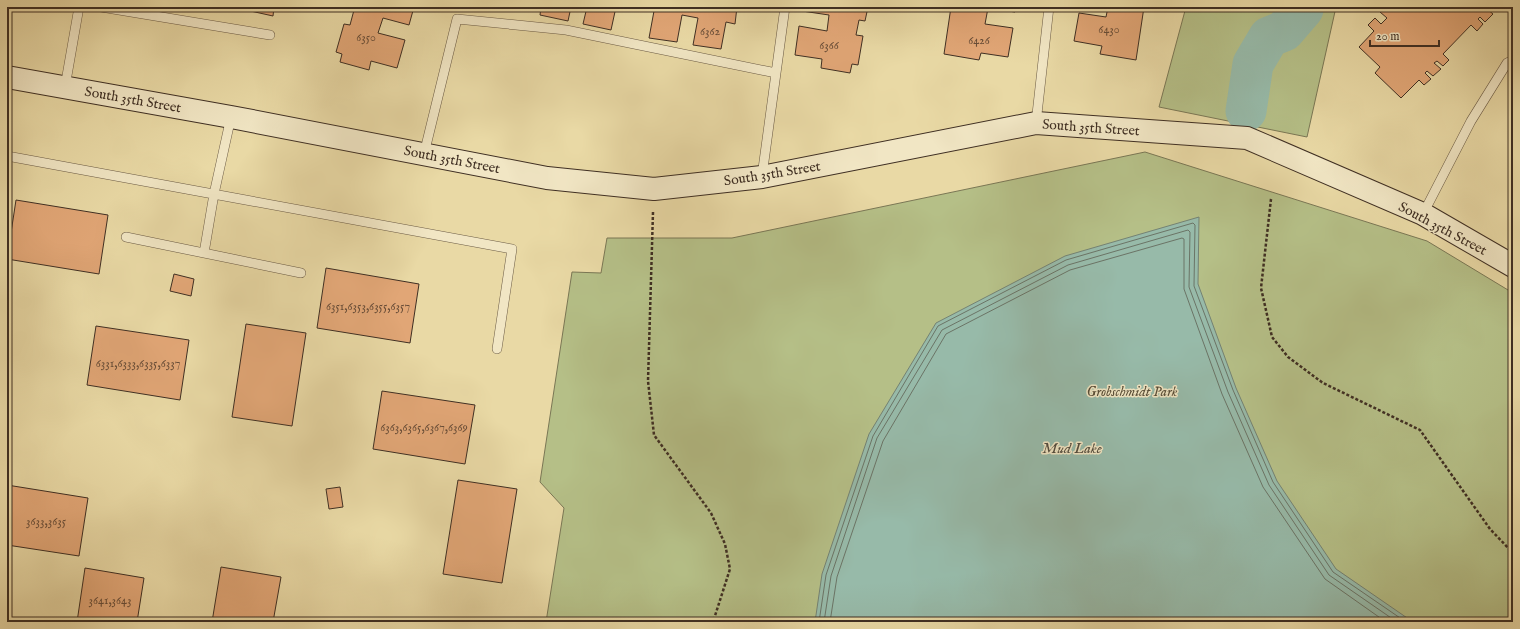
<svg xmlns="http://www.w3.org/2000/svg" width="1520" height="629" viewBox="0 0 1520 629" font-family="'IM FELL English',serif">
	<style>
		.green { fill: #b5bf87; stroke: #7a7755 }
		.water { fill: #97baa9; stroke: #748273 }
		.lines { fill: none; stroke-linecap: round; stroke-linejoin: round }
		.shore { stroke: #6b7466; stroke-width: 1 }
		.river { stroke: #97baa9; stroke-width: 41 }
		.building { fill: #e1a676; stroke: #3f2f23 }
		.lane-casing { stroke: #6a5a44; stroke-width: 10 }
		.secondary-casing { stroke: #3f2f23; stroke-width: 24 }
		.path { stroke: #3f2f23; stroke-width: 2.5; stroke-dasharray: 3 2; stroke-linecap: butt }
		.lane { stroke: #f1e6c4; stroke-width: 9 }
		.secondary { stroke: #f1e6c4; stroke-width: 22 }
		.labels { text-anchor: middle; stroke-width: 3; stroke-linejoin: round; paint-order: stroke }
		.number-label { font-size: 12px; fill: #684d38 }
		.street-label { font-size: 14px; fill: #3f2f23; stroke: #f1e6c4 }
		.park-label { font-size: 14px; font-style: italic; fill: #574c37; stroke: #f1e6c4 }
		.water-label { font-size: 15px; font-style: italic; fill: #514b3e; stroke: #f1e6c4 }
	</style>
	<rect width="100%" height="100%" fill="#e9d9a5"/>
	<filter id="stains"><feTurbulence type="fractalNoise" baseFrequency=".005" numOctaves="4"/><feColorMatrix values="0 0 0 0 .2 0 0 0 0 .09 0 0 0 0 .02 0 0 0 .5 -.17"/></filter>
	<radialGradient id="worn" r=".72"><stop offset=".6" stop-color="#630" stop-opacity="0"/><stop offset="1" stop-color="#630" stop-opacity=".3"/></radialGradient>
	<!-- green -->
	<path class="green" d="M1186,7H1336L1307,137L1159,107Z
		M1145,152L1427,241L1513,293V622H546L564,508L540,482L572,272L601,273L607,238H732Z"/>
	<!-- water -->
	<path class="water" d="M1199,217L1198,284L1236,388L1277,481L1336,569L1413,622H815L822,574L869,434L936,323L1065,256Z"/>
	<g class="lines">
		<!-- shore -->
		<path class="shore" d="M819,622L826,575L873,436L938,326L1066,260L1193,223L1195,225L1194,286L1233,390L1273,482L1333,572L1406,622
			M824,622L831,576L877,438L942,330L1068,265L1188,230L1190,232L1189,287L1228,392L1269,485L1329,575L1397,622
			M830,622L837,577L883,441L946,334L1070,270L1182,238L1184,239V289L1222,394L1263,487L1325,579L1386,622"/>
		<!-- river -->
		<path class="river" d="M1246,111L1253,64L1269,37L1284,31L1303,9V7"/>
	</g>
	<!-- building -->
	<path class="building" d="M247,7H274L273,16L246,10Z
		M348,7H414L409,25L383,18L378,33L405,40L397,68L371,61L369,70L340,62L342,54L336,52L344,24L350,25L354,10L348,9Z
		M541,7H571L568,21L540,15Z
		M587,7H616L611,30L583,24Z
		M645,7H737L735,24L726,22L721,49L693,45L698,18L682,15L677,42L649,38L654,11L645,9Z
		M803,7H868L865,21L859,20L856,35L863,36L858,65L852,64L850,73L821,68L822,59L795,55L799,26L827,31L829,15L802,11Z
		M951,7H1016L1015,12L988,8L985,24L1013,28L1008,57L981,53L979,60L944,54Z
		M1108,7H1144L1136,60L1100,54L1102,46L1074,41L1079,13L1106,17Z
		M1384,7H1388L1393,12L1397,7H1489L1487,9L1493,14L1485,22L1480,17L1478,19L1483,24L1477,31L1471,25L1443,54L1449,60L1443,66L1437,61L1434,63L1441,69L1433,76L1427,71L1425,73L1431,79L1424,85L1419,80L1401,98L1375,73L1380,67L1359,47L1374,31L1368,25L1375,18L1381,24L1387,18L1380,12Z
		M16,200L108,215L99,274L7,259Z
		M326,268L419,284L410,343L317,328Z
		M174,274L194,279L191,296L170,291Z
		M246,324L306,333L292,426L232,417Z
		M96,326L189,340L180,400L87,385Z
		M382,391L475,405L465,464L373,449Z
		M458,480L517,489L502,583L443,574Z
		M7,485L88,498L79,556L7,545Z
		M340,487L343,507L329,509L326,489Z
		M221,567L281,577L273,622H212Z
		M85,568L144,578L137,622H77Z"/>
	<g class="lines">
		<defs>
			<path id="lane" d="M101,7L270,35
				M65,87L79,7
				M1036,123L1049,7
				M424,154L457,19L566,30L776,73
				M7,156L512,249L497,349
				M762,176L785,7
				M1423,214L1471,121L1507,63L1513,60
				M126,237L301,273
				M204,253L214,194L231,117"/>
			<path id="secondary" d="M7,77L231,117L547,178L654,189L762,177L1036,123L1247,138L1423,214L1513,266"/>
		</defs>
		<!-- lane casing -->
		<use href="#lane" class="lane-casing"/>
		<!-- secondary casing -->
		<use href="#secondary" class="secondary-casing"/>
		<!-- path -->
		<path class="path" d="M1271,199L1261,288L1272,337L1288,357L1323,383L1420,430L1490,529L1513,553
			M653,212L648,381L654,435L711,513L725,544L730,569L713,622"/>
		<!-- lane -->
		<use href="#lane" class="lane"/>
		<!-- secondary -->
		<use href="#secondary" class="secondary"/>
	</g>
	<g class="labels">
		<!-- number labels -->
		<g class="number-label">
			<text x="1109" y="33">6430</text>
			<text x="710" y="35">6362</text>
			<text x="366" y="41">6350</text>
			<text x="979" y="44">6426</text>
			<text x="829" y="49">6366</text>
			<text x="368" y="310">6351,6353,6355,6357</text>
			<text x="138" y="367">6331,6333,6335,6337</text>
			<text x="424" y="431">6363,6365,6367,6369</text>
			<text x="46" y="525">3633,3635</text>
			<text x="110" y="604">3641,3643</text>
		</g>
		<!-- street labels -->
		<g class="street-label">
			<text transform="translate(133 99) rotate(10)" y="5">South 35th Street</text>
			<text transform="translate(1091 127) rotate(4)" y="5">South 35th Street</text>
			<text transform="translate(452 159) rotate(11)" y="5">South 35th Street</text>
			<text transform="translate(772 173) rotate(-9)" y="5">South 35th Street</text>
			<text transform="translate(1443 228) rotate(28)" y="5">South 35th Street</text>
		</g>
		<!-- park labels -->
		<g class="park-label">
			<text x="1132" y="396">Grobschmidt Park</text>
		</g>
		<!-- water labels -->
		<g class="water-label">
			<text x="1072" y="453">Mud Lake</text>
		</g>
	</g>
	<!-- margin -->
	<rect width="1520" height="629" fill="none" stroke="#e9d9a5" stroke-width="24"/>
	<rect x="8" y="8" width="1504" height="613" fill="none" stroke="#3f2f23" stroke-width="2"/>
	<rect x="12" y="12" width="1496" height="605" fill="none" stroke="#3f2f23"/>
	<!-- scale -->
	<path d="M1370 40v6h69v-6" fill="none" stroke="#3f2f23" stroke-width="2"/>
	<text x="1376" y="40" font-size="12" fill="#3f2f23" stroke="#f1e6c4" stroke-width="3" paint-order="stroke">20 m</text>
	<rect width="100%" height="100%" filter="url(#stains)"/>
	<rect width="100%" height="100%" fill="url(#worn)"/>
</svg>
